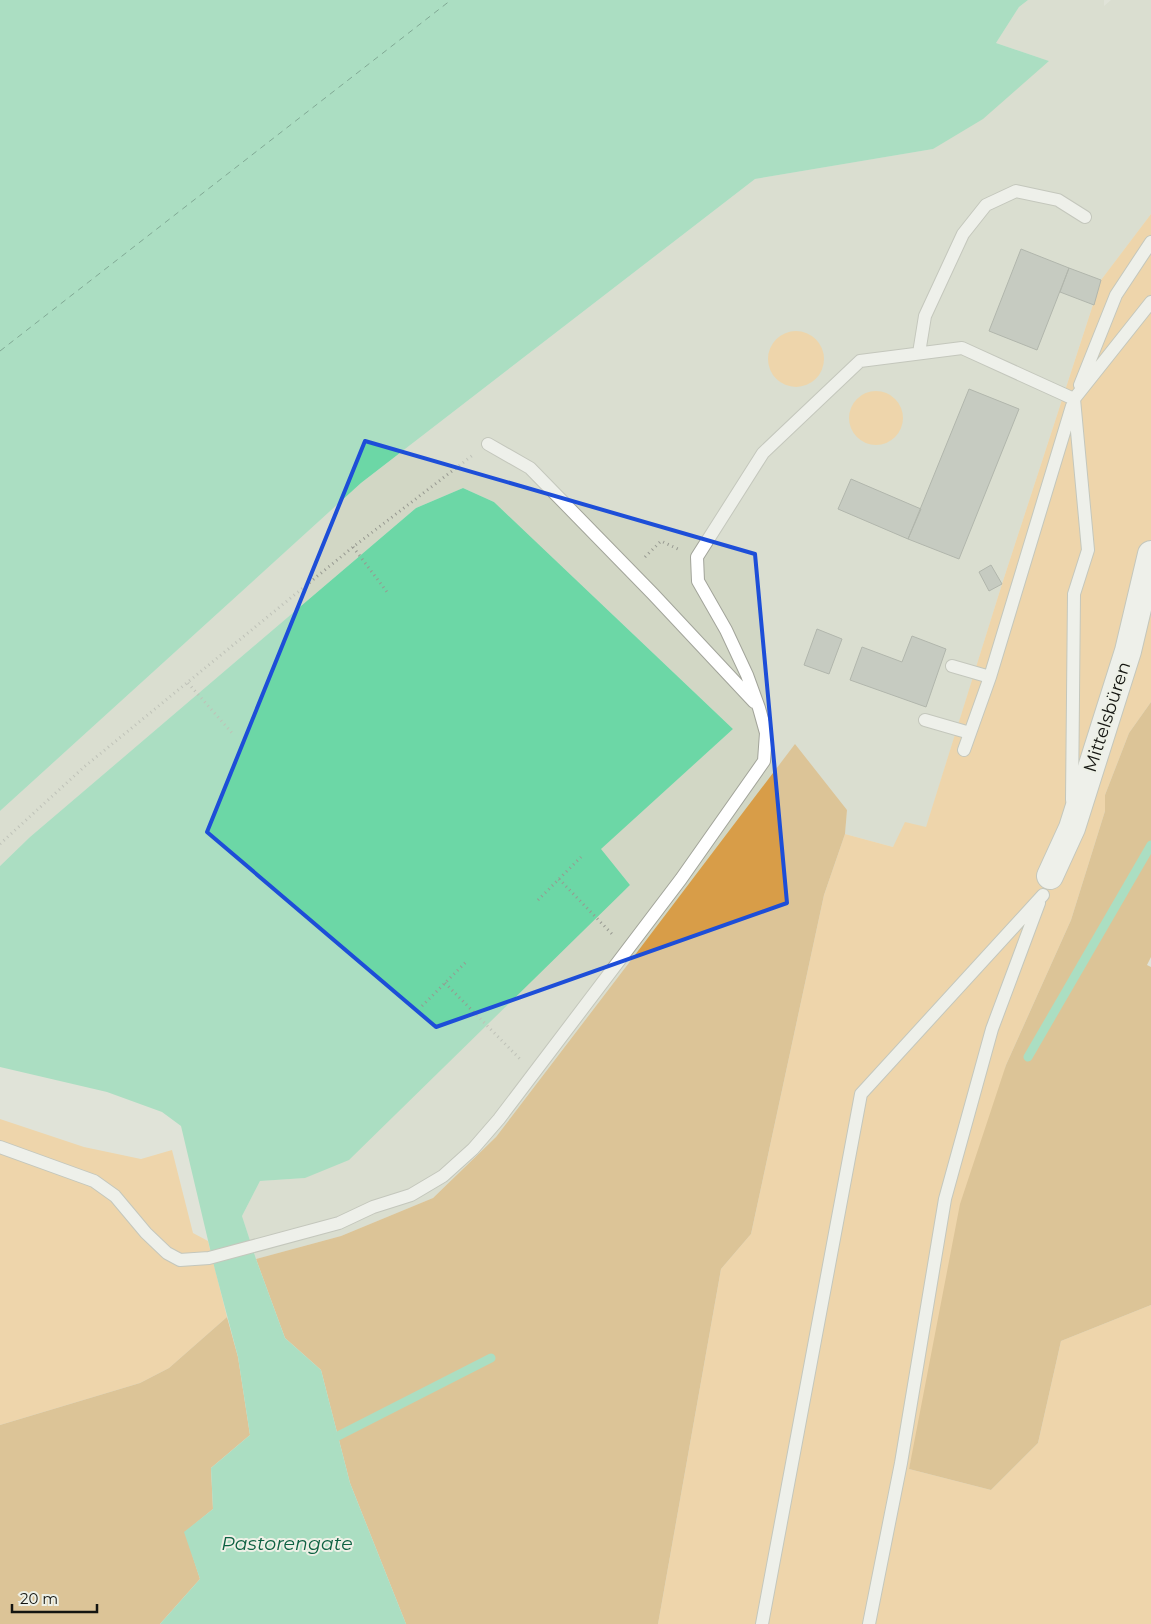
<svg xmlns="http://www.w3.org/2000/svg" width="1151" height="1624" viewBox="0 0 1151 1624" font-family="Montserrat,sans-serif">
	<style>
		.built { fill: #d2d7c5 }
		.green { fill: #fec474 }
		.forest { fill: #d89d48 }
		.water { fill: #6cd7a6 }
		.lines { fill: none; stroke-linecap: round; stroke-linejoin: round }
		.stream { stroke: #6cd7a6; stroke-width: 9 }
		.ferry { stroke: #0d6142; stroke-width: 1; stroke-dasharray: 6 5; stroke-linecap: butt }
		.building { fill: #a7aea5; stroke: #787e76 }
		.lane-casing { stroke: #a2a49a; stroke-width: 14 }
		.street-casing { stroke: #a2a49a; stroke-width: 28 }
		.path { stroke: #979991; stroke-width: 3; stroke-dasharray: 1 4; stroke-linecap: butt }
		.lane { stroke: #fff; stroke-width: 12 }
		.street { stroke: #fff; stroke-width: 26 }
		.marked { fill: none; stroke: #1d4ed8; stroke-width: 4; stroke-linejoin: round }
		.labels { text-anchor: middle; stroke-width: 4; stroke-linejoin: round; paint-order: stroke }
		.street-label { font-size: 18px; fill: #141511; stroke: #edf0e6 }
		.water-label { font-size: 19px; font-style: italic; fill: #0d6142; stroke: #edf0e6 }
	</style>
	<rect width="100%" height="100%" fill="#e0e3d8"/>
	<!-- built -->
	<path class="built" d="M1028,0H1104V6L1111,0H1151V214L1101,280L1002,584L926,828L893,847L845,834L847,809L641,947L496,1137L433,1198L341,1236L256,1259L242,1216L260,1181L305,1178L630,885L600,849L733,729L494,502L463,488L416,508L30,837L0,866V811L361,483L755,179L933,149L1049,61L996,43L1019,7Z"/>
	<!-- green -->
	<path class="green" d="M1151,214V702L1129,733L1105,795V811L1071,920L1006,1065L909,1469L991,1490L1038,1443L1061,1341L1151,1305V1624H658L721,1269L751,1234L824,895L845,834L893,847L905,822L926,827L1002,584L1101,280Z
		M768 359a28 28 0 1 1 56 0a28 28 0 1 1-56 0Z
		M849 418a27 27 0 1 1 54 0a27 27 0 1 1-54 0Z
		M0,1119L84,1147L141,1159L172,1150L193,1233L208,1241L227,1317L169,1368L140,1383L0,1425Z"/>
	<!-- forest -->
	<path class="forest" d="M1151,702V957L1147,965L1151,967V1305L1061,1341L1038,1443L991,1490L909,1469L960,1204L1006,1065L1071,920L1105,811V795L1129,733Z
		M795,744L847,810L845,834L824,895L751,1234L721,1269L658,1624H406L350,1483L321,1370L285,1338L256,1259L341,1236L433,1198L496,1137L641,947Z
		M227,1317L238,1357L250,1435L211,1468L213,1509L185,1532L200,1579L160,1624H0V1425L140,1383L169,1368Z"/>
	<!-- water -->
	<path class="water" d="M0,0H1028L1019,7L996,43L1049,61L983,119L933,149L755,179L361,483L0,811Z
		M463,488L494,502L733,729L601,849L630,885L349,1160L305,1178L260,1181L242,1216L256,1259L285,1338L321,1370L350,1483L406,1624H160L200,1579L184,1532L213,1509L211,1468L250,1435L238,1357L215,1270L181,1126L162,1112L107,1092L0,1067V866L30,837L416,508Z"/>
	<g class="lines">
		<!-- stream -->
		<path class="stream" d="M1028,1057L1151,845
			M338,1436L491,1358"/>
		<!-- ferry -->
		<path class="ferry" d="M0,351L451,0"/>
	</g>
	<!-- building -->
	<path class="building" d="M1021,249L1069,268L1037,350L989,331Z
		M1069,268L1101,280L1094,305L1060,292Z
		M969,389L1019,409L959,559L908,539Z
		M851,479L921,509L908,539L838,509Z
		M991,565L1002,584L989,591L979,572Z
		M817,629L842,639L829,674L804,665Z
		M912,636L946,649L926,707L850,680L862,647L902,662Z"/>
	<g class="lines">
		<defs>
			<path id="lane" d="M919,353L925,316L963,234L986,205L1016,191L1058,200L1085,217
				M1080,385L1116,295L1151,242
				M488,444L530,468L653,594L754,702
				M952,666L990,677
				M925,720L970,733
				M964,750L990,677L1072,406
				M1072,800L1074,594L1088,550L1074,399L1151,302
				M0,1147L94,1181L115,1196L146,1233L167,1253L180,1260L209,1258L339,1223L373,1207L411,1195L443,1176L473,1149L499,1119L681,879L764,761L766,733L759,708L747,675L726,630L698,581L697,557L763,453L860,361L962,348L1074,399
				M762,1624L861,1094L1043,895
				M869,1624L901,1463L945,1199L992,1029L1039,903"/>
			<path id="street" d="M1050,876L1072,828L1128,651L1151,554"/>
		</defs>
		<!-- lane casing -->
		<use href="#lane" class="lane-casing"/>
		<!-- street casing -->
		<use href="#street" class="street-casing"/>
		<!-- path -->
		<path class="path" d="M353,547L387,592
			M645,557L661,541L678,549
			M188,683L232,733
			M0,844L84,767L353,547L473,455
			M559,879L612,934
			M538,900L581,857
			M445,983L520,1059
			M422,1006L467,961"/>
		<!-- lane -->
		<use href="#lane" class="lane"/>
		<!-- street -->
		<use href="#street" class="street"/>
	</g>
	<!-- marked area -->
	<path d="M0 0H1151V1624H0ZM365,441L755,554L787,903L436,1027L207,832Z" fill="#e0e3d8" fill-opacity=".55" fill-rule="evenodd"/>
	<path class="marked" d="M365,441L755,554L787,903L436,1027L207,832Z"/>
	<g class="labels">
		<!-- street labels -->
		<g class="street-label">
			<text transform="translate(1107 717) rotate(-72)" y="6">Mittelsbüren</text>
		</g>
		<!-- water labels -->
		<g class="water-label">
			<text x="287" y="1550">Pastorengate</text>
		</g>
	</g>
	<!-- scale -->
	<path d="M12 1604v8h85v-8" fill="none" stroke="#141511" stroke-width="2.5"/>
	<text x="20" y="1604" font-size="15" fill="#141511" stroke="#edf0e6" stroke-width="4" paint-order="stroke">20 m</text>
</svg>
